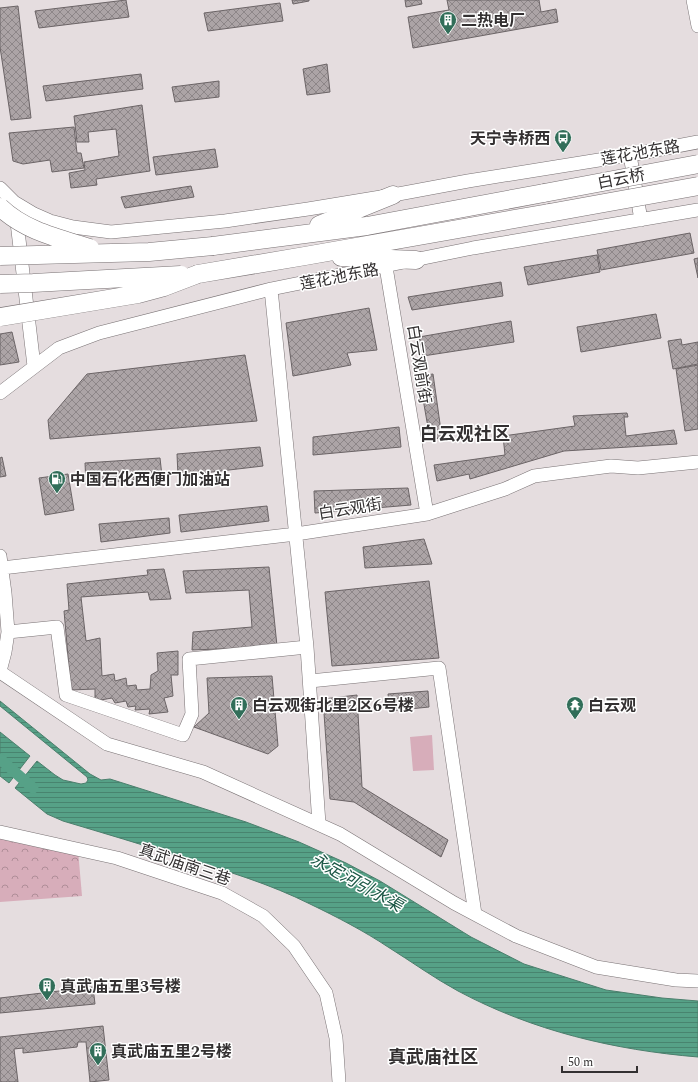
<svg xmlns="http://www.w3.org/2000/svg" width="698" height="1082" viewBox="0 0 698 1082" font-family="Spectral,'Noto Sans SC',serif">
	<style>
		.grass { fill: #d7adba }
		.park { fill: url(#park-crowns) }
		.water { fill: url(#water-rules); stroke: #4c7f6d }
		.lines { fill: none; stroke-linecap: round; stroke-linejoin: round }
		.canal { stroke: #56a187; stroke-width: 11 }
		.building { fill: url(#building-cross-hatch); stroke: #6b6466 }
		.minor-casing { stroke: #797274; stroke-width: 14 }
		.highway-casing { stroke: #797274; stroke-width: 19 }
		.minor { stroke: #fff; stroke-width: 13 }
		.highway { stroke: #fff; stroke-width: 18 }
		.highway-bridge-casing { stroke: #797274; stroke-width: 19; stroke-linecap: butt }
		.highway-bridge { stroke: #fff; stroke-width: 18 }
		.labels { text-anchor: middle; stroke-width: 3; stroke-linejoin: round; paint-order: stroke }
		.poi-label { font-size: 16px; font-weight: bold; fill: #333031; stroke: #fff; text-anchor: start }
		.street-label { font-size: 16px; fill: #333031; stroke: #fff }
		.water-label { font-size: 17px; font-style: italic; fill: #1a5644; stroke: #fff }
		.quarter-label { font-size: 18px; font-weight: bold; fill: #333031; stroke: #fff }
	</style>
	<defs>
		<pattern id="park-crowns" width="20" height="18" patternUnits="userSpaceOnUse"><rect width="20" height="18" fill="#d7adba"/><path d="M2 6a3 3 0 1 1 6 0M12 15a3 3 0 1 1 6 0" fill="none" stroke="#af8d98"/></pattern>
		<pattern id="water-rules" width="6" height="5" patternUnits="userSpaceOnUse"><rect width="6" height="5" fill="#56a187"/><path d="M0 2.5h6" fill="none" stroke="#48846f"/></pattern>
		<pattern id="building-cross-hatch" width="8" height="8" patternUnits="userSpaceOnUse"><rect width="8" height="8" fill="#aca4a6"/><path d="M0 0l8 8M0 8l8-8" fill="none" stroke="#8d8688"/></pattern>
	</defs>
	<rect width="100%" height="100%" fill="#e5dddf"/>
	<!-- grass -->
	<path class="grass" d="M432,735L434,770L413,771L410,737Z"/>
	<!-- park -->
	<path class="park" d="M0,832L78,850L82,896L0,902Z"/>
	<!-- water -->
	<path class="water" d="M0,701L90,774L101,780L110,779L246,822L299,842L346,863L380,881L471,937L524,964L606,990L662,998L698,1001V1057C614,1050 533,1031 458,991C434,978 412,962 388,947C364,931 337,917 310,904C270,884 227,871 184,858C144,845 103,833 63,821L47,814L15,788L37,761L55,775L63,780L81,784L86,783L88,780L87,777L0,706Z
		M0,732L30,756L9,783L0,776Z"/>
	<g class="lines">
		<!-- canal -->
		<path class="canal" d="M0,759L33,788"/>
	</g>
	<!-- building -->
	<path class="building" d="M126,0L129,17L39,28L35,11Z
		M292,0H309V1L293,4Z
		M405,0H421L422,4L406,7Z
		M447,0H539L541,12L556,9L558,22L413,48L408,17L449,10Z
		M280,3L283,21L208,31L204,13Z
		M18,6L31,118L11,120L0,47V8Z
		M327,64L330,92L307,95L303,69Z
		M141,74L143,89L46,101L43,86Z
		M219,81V97L175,102L172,87Z
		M142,105L150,171L96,179L97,185L71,188L69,173L85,170L84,162L119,156L116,129L88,132L89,142H77L74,116Z
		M74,127L77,153H81L84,168L52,172L50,160L23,164L13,161L9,133Z
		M215,149L218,167L156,175L153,157Z
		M191,186L194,197L125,208L121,197Z
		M690,233L694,253L601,270L597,250Z
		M597,255L600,272L528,285L524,267Z
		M698,258V278L694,259Z
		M501,282L503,296L412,310L408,297Z
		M369,308L377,350L347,353L351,365L293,376L286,323Z
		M656,314L661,338L581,352L577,327Z
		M511,321L514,342L423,356L419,337Z
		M12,332L19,362L0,365V334Z
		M681,339L682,345L698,342V364L673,369L668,341Z
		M245,355L257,421L50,439L48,420L87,374Z
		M698,365V429L685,431L676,369Z
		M433,374L442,438L430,439L419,376Z
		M627,413L628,417H624L626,436L674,430L677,444L564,451L470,479L469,474L437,481L434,465L505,455L503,436L575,426L573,416Z
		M399,427L401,447L313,455V437Z
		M260,447L263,466L178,476L177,454Z
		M2,457L6,476L0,477V458Z
		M160,458L162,476L86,485L85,463Z
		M68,474L74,510L45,515L39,478Z
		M408,488L411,505L315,513L314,491Z
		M267,506L269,521L181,532L179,515Z
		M169,518L170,533L101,542L99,524Z
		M424,539L432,564L365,568L363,547Z
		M269,567L277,646L270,647L192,650L193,632L252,627L249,590L186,593L183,571Z
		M164,569L171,599L150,600L148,592L81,597L86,641L100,638L102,676L114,674L115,681L126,678L127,686L136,685L137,690L150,689L151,675L158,671L157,653L178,651V675H171L173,696L164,698L168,712L149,714L150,709L135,710L136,706L128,707L126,701L115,703L112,698L95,701V689L71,690L64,611L69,610L67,584L148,575L147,570Z
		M429,581L439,658L332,666L325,592Z
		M272,676L278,746L268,754L194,727L209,713L207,678Z
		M428,691L429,707L390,711L388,694Z
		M357,695L362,787L448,840L441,857L354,802L330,799L323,699Z
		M93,987L95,1004L0,1013V998Z
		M103,1026L109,1080L90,1082L86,1042H78L77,1047L23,1053V1048L14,1049L18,1082H0V1037Z"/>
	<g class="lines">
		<defs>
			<path id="minor" d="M693,0L698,26
				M630,155L641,220
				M0,188L14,202L34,214L50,221L73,227L111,232L225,221L308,209L393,195L468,181L630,155L698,142
				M16,214L34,366
				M386,267L427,514
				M271,289L307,647L319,824
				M0,393L59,348L99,333L271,289L473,248L698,210
				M0,556L5,593L8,632L5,652L0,671
				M2,568L296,534L427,514L505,489L534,476L611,466L638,468L698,462
				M8,632L57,627L66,695L183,735L192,714L189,659L307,647
				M0,672L107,744L203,772L340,834L454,903L516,936L596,967L676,980L698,981
				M310,681L439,668L475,914
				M0,832L117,858L222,893L263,916L294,946L326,993L336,1038L339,1082"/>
			<path id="highway" d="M319,225L393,195
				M213,246L367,226L544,193
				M341,257L416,260
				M198,274L305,256L549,213"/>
		</defs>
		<!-- minor casing -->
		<use href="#minor" class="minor-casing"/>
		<!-- highway casing -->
		<use href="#highway" class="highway-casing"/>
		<!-- minor -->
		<use href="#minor" class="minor"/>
		<!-- highway -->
		<use href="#highway" class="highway"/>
		<defs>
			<path id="highway-bridge" d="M544,193L698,164
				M0,207C25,231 58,238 90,248
				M549,213L698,186
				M0,256L149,252L213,246
				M0,284L33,283L181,275
				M0,317L138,294L164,287L198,274"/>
		</defs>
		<!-- highway-bridge casing -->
		<use href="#highway-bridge" class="highway-bridge-casing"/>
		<!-- highway-bridge -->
		<use href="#highway-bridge" class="highway-bridge"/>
	</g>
	<!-- icons -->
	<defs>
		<symbol id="building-pin" viewBox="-11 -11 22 30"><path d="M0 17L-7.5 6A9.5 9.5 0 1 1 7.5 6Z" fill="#316e59" stroke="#fff"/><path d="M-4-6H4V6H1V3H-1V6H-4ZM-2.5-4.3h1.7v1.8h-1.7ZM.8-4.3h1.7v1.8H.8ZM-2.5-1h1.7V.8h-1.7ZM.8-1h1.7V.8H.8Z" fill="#fff"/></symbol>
		<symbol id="bus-pin" viewBox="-11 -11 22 30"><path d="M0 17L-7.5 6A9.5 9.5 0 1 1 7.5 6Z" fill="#316e59" stroke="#fff"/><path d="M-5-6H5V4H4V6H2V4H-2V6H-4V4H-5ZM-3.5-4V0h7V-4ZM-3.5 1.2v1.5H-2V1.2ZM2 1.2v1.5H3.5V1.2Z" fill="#fff"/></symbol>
		<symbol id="fuel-pin" viewBox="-11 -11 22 30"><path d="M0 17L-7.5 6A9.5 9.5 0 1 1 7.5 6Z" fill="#316e59" stroke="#fff"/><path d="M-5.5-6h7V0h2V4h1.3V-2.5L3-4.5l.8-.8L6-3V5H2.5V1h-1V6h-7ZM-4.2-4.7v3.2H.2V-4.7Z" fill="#fff"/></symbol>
		<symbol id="temple-pin" viewBox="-11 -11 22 30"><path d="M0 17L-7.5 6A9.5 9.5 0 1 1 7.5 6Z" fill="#316e59" stroke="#fff"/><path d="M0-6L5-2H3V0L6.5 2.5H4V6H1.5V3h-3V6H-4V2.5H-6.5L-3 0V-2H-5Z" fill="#fff"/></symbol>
	</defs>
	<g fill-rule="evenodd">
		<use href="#building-pin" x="438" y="10" width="20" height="27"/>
		<use href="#bus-pin" x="553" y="128" width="20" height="27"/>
		<use href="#fuel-pin" x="47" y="469" width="20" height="27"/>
		<use href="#building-pin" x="229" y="695" width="20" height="27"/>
		<use href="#temple-pin" x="565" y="695" width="20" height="27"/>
		<use href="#building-pin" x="37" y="976" width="20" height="27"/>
		<use href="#building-pin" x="88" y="1041" width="20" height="27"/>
	</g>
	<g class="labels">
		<!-- poi labels -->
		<g class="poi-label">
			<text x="461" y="26">二热电厂</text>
			<text x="550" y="144" text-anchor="end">天宁寺桥西</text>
			<text x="70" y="485">中国石化西便门加油站</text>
			<text x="252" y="711">白云观街北里2区6号楼</text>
			<text x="588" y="711">白云观</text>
			<text x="60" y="992">真武庙五里3号楼</text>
			<text x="111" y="1057">真武庙五里2号楼</text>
		</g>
		<!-- street labels -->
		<g class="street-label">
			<text transform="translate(640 152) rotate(-10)" y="6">莲花池东路</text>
			<text transform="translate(621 178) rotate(-11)" y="6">白云桥</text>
			<text transform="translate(339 276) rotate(-11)" y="6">莲花池东路</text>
			<text transform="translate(420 364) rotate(81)" y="6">白云观前街</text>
			<text transform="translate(350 508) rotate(-9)" y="6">白云观街</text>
			<text transform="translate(185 864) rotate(19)" y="6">真武庙南三巷</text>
		</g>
		<!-- water labels -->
		<g class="water-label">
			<text transform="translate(357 882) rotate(29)" y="6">永定河引水渠</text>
		</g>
		<!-- quarter labels -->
		<g class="quarter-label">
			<text x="465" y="440">白云观社区</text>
			<text x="433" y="1063">真武庙社区</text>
		</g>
	</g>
	<!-- scale -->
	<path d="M562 1066v6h75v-6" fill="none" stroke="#333031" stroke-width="2"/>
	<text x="568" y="1066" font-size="12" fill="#333031" stroke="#ffffff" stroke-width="3" paint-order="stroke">50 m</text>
</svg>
